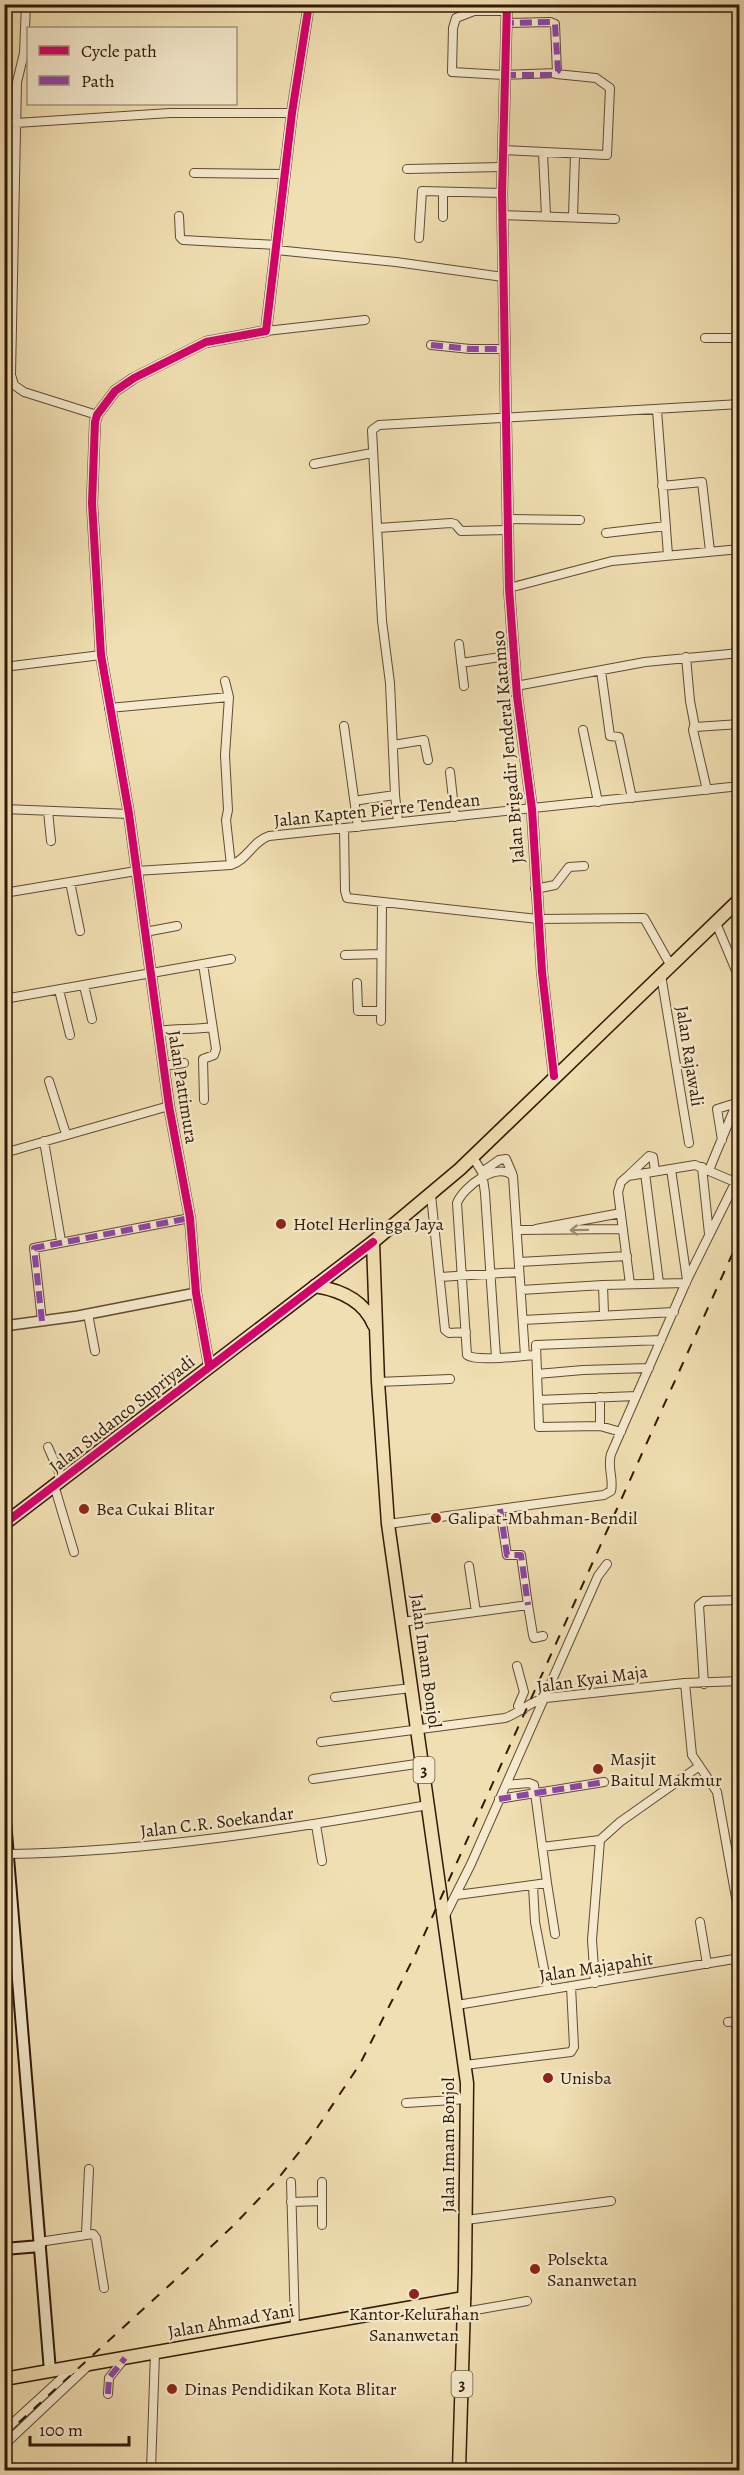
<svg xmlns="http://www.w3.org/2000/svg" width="744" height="2475" viewBox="0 0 744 2475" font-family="Alegreya,serif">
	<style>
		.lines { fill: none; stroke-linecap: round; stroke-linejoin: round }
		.minor-casing { stroke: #624a31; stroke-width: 10 }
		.tertiary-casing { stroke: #624a31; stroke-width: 12 }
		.secondary-casing { stroke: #321806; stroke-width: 14 }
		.primary-casing { stroke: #321806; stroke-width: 15 }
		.trunk-casing { stroke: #321806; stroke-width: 15 }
		.minor { stroke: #f5eacd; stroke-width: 8 }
		.tertiary { stroke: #f5eacd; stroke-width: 9 }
		.secondary { stroke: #f5eacd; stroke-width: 10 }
		.primary { stroke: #f0dfb2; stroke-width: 12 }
		.trunk { stroke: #f0dfb2; stroke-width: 12 }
		.rail { stroke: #321806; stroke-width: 2; stroke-dasharray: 10 10; stroke-linecap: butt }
		.quiet { stroke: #8e44ad; stroke-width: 6; stroke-dasharray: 12 6; stroke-linecap: butt }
		.cycleway-casing { stroke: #f5eacd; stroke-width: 11 }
		.cycleway { stroke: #d6006c; stroke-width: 8 }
		.oneway { stroke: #9d8c73 }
		.poi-dot { fill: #8f2418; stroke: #f5eacd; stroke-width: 2 }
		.labels { text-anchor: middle; stroke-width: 4.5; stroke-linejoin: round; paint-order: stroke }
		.shield { fill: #f5eacd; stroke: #6c5742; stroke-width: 1.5 }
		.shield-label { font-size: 16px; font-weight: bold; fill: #321806 }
		.street-label { font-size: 18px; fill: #321806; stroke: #f5eacd }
		.poi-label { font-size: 18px; fill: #321806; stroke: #f5eacd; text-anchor: start }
	</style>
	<rect width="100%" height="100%" fill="#f0dfb2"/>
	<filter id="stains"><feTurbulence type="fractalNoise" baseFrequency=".00333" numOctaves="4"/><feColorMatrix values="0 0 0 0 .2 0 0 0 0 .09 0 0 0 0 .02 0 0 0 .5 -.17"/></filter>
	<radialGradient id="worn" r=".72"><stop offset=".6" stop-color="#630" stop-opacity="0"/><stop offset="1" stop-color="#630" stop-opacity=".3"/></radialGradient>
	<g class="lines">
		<defs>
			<path id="minor" d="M26,4L24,53L17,82L11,375L14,385L24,392L97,415
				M507,11H474L456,18L453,28L452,72L504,75L557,73L555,24L550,22L507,23
				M4,122L16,123L170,113H292
				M502,150L607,155L610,88L596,78L556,74
				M543,153L546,215
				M407,169L502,167
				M194,173L285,174
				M502,215L615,219
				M179,216L180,237L183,240L277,245
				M573,216L575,155
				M443,217V192
				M419,238L422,191L502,193
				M276,250L396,262L503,277
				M266,331L365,320
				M705,338H740
				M431,345L470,349H504
				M657,410L668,555
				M314,464L372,453
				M662,486L702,482L710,551
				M507,519L580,520
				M378,528L451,523L455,524L461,531L507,530
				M606,533L666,526
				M509,588L612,561L740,549
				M459,644L464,686
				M686,657L690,701L695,727L740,724
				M461,663L513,655
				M4,667L101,655
				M601,671L610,736L619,737L632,798
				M225,681L229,697
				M516,686L645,662L740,653
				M109,708L229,697L225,755L228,810L226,820L231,865
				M344,726L358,827
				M694,726L693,730L707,790
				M583,730L598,802
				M393,745L424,740L428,760
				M450,772L455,817
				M360,800L395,795
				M4,809L129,814
				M48,811L51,841
				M398,822L395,795L390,683L382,621L372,430L379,425L740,404
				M344,828L345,891L347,898L538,919L644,918L671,966
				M70,882L80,931
				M535,889L555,885L569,867L584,866
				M4,893L136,871L231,865C247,860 253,841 269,836L740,786
				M716,923L740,980
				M145,932L177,926
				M345,955L381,954
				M203,964L216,1049L214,1055L203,1059L204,1100
				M661,975L689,1143
				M357,983L358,1011H381
				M84,986L92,1019
				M59,990L70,1035
				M4,999L231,959
				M381,1021L382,903
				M159,1031C177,1028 193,1030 212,1027
				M164,1066L184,1063
				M49,1081L66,1134
				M722,1140L717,1109L736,1103
				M44,1141L61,1241
				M4,1153L169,1106
				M472,1156L482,1172L485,1193L496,1357
				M702,1167L709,1234
				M671,1169L687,1280
				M709,1170L740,1095
				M482,1172L499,1160L506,1159L512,1173
				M645,1173L659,1283
				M629,1175L649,1156L653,1157L655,1171
				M431,1195L445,1330L449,1333L466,1332
				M536,1229L621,1213
				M517,1230L623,1229
				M519,1262L627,1256
				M440,1277L519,1272
				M630,1284L618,1192L621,1182L628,1176L695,1165L735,1182
				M603,1285L604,1314
				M521,1290L603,1285L686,1283
				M88,1314L95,1351
				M523,1320L674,1312
				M42,1321L34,1248L190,1218
				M525,1356L513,1176C497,1161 463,1187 457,1203L467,1355C476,1362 522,1356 536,1355
				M537,1374L583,1370L649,1368
				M378,1382L450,1379
				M600,1397V1426
				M538,1400L636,1396
				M621,1432L600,1426L539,1427L536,1345L661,1340
				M48,1447L62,1479
				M54,1485L74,1552
				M500,1509L507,1555H521L528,1605
				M388,1524L604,1495L611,1491C614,1479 607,1467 611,1454L687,1280L740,1173
				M469,1566L476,1612
				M402,1622L528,1605L533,1635L534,1638L543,1636
				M517,1666L524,1692L518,1706L523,1710
				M685,1683L692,1755L717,1792L740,1920
				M704,1684L699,1605L704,1601L740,1600
				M335,1697L411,1688
				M321,1742L505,1718C520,1713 530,1701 546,1698L685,1683L740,1681
				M313,1779L423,1763
				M499,1799L604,1782
				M316,1825L322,1861
				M542,1847L600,1840L620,1822L698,1767
				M8,1854C149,1852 289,1829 428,1805
				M547,1883L555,1934
				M533,1886L535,1922L548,1990
				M457,1895L547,1883L534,1785L529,1783L506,1785
				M444,1918L471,1864L598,1576L607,1564
				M700,1922L707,1964
				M595,1983L592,1940L600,1840
				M457,2005L740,1958
				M728,2022L740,2021
				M465,2065L571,2052L574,2047L571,1986
				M406,2103L468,2099
				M291,2182L295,2327
				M291,2202L322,2201
				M466,2220L611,2201
				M322,2225V2182
				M86,2234L89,2169
				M39,2242L93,2234L96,2238L104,2288
				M464,2312L527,2301
				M108,2394L109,2378L124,2359
				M4,2431L74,2367
				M4,2445L90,2364
				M151,2470L155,2353"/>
			<path id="tertiary" d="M507,4L502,193L509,588L517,696L532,809L542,972L554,1076
				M4,1326L78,1316L196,1293
				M209,1365L196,1293L190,1218L169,1106L129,814L101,655L92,503L95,422L97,415L115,391L134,378L206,342L266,331L292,113L309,4"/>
			<path id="secondary" d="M4,1808L50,2371
				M4,2249L40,2246"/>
			<path id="primary" d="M4,1524L373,1242
				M4,2379L464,2298"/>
			<path id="trunk" d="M315,1286C340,1290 364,1300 374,1325
				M459,2470L465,2272L467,2083L388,1524L378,1382L373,1242L460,1169L740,899"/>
		</defs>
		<!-- minor casing -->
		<use href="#minor" class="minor-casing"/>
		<!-- tertiary casing -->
		<use href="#tertiary" class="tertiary-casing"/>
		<!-- secondary casing -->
		<use href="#secondary" class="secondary-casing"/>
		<!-- primary casing -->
		<use href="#primary" class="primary-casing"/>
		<!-- trunk casing -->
		<use href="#trunk" class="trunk-casing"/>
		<!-- minor -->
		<use href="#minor" class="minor"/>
		<!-- tertiary -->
		<use href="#tertiary" class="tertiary"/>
		<!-- secondary -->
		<use href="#secondary" class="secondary"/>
		<!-- primary -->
		<use href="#primary" class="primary"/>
		<!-- trunk -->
		<use href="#trunk" class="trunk"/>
		<!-- rail -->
		<path class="rail" d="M4,2436L185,2271L234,2225L276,2181L309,2140L360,2064L415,1955L740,1237"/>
		<!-- quiet -->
		<path class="quiet" d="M504,75H553L558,71L555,24L550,22L507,23
			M431,345L470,349H504
			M42,1321L34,1248L190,1218
			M500,1509L507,1555H521L528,1605
			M499,1799L604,1782
			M108,2394L109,2378L125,2358"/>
		<defs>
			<path id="cycleway" d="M507,4L502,193L509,588L517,696L532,809L542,972L554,1076
				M209,1365L196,1293L190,1218L169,1106L129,814L101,655L92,503L95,422L97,415L115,391L134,378L206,342L266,331L292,113L309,4
				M4,1524L373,1242"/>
		</defs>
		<!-- cycleway casing -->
		<use href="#cycleway" class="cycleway-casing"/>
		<!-- cycleway -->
		<use href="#cycleway" class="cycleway"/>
	</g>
	<!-- one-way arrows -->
	<defs><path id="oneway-shaft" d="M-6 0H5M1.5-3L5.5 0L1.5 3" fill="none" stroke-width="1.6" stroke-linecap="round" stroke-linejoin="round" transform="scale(1.5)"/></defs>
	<use class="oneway" href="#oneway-shaft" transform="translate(579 1230) rotate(179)"/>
	<!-- markers -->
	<g class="poi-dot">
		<circle cx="281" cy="1224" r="6"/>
		<circle cx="84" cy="1509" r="6"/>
		<circle cx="436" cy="1518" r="6"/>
		<circle cx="598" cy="1769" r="6"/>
		<circle cx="548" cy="2078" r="6"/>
		<circle cx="535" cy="2269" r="6"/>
		<circle cx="414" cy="2294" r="6"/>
		<circle cx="172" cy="2389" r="6"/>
	</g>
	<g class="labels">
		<!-- shield labels -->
		<g class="shield">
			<rect x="413.5" y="1757" width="21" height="26" rx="4.5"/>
			<rect x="451.5" y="2371" width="21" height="26" rx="4.5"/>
		</g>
		<g class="shield-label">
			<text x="424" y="1776">3</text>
			<text x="462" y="2390">3</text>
		</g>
		<!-- street labels -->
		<g class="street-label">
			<text transform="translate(508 747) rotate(-95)" y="6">Jalan Brigadir Jenderal Katamso</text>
			<text transform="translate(377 810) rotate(-6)" y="6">Jalan Kapten Pierre Tendean</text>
			<text transform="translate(690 1056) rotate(81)" y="6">Jalan Rajawali</text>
			<text transform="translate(183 1087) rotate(81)" y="6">Jalan Pattimura</text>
			<text transform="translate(122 1414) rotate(-38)" y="6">Jalan Sudanco Supriyadi</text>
			<text transform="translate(426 1661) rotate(82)" y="6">Jalan Imam Bonjol</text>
			<text transform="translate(592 1679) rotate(-8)" y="6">Jalan Kyai Maja</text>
			<text transform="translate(217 1822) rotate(-7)" y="6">Jalan C.R. Soekandar</text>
			<text transform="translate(596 1967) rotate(-9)" y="6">Jalan Majapahit</text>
			<text transform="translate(448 2145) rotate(-90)" y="6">Jalan Imam Bonjol</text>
			<text transform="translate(231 2321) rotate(-10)" y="6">Jalan Ahmad Yani</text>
		</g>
		<!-- poi labels -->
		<g class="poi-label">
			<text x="293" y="1230">Hotel Herlingga Jaya</text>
			<text x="96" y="1515">Bea Cukai Blitar</text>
			<text x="448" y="1524">Galipat-Mbahman-Bendil</text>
			<text x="610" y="1765">Masjit<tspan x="610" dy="21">Baitul Makmur</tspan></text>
			<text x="560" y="2084">Unisba</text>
			<text x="547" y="2265">Polsekta<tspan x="547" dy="21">Sananwetan</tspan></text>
			<text x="414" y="2320" text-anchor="middle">Kantor Kelurahan<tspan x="414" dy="21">Sananwetan</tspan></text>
			<text x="184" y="2395">Dinas Pendidikan Kota Blitar</text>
		</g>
	</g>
	<!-- margin -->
	<rect width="744" height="2475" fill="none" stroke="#f0dfb2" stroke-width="24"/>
	<rect x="6" y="6" width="732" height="2463" fill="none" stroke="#321806" stroke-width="3"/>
	<rect x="12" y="12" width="720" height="2451" fill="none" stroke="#321806" stroke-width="1.5"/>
	<!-- legend -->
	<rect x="27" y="27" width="210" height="78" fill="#f5eacd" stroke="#a7967d" stroke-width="1.5"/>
	<rect x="39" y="46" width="30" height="9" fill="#d6006c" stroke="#a7967d" stroke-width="1.5"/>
	<text x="81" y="57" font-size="18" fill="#321806">Cycle path</text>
	<rect x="39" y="76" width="30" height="9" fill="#8e44ad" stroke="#a7967d" stroke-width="1.5"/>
	<text x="81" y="87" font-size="18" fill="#321806">Path</text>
	<!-- scale -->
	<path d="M30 2436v9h99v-9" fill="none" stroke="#321806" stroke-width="3"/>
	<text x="39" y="2436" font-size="18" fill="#321806" stroke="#f5eacd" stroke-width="4.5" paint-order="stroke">100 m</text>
	<rect width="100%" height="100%" filter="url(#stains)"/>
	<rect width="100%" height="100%" fill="url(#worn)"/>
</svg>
